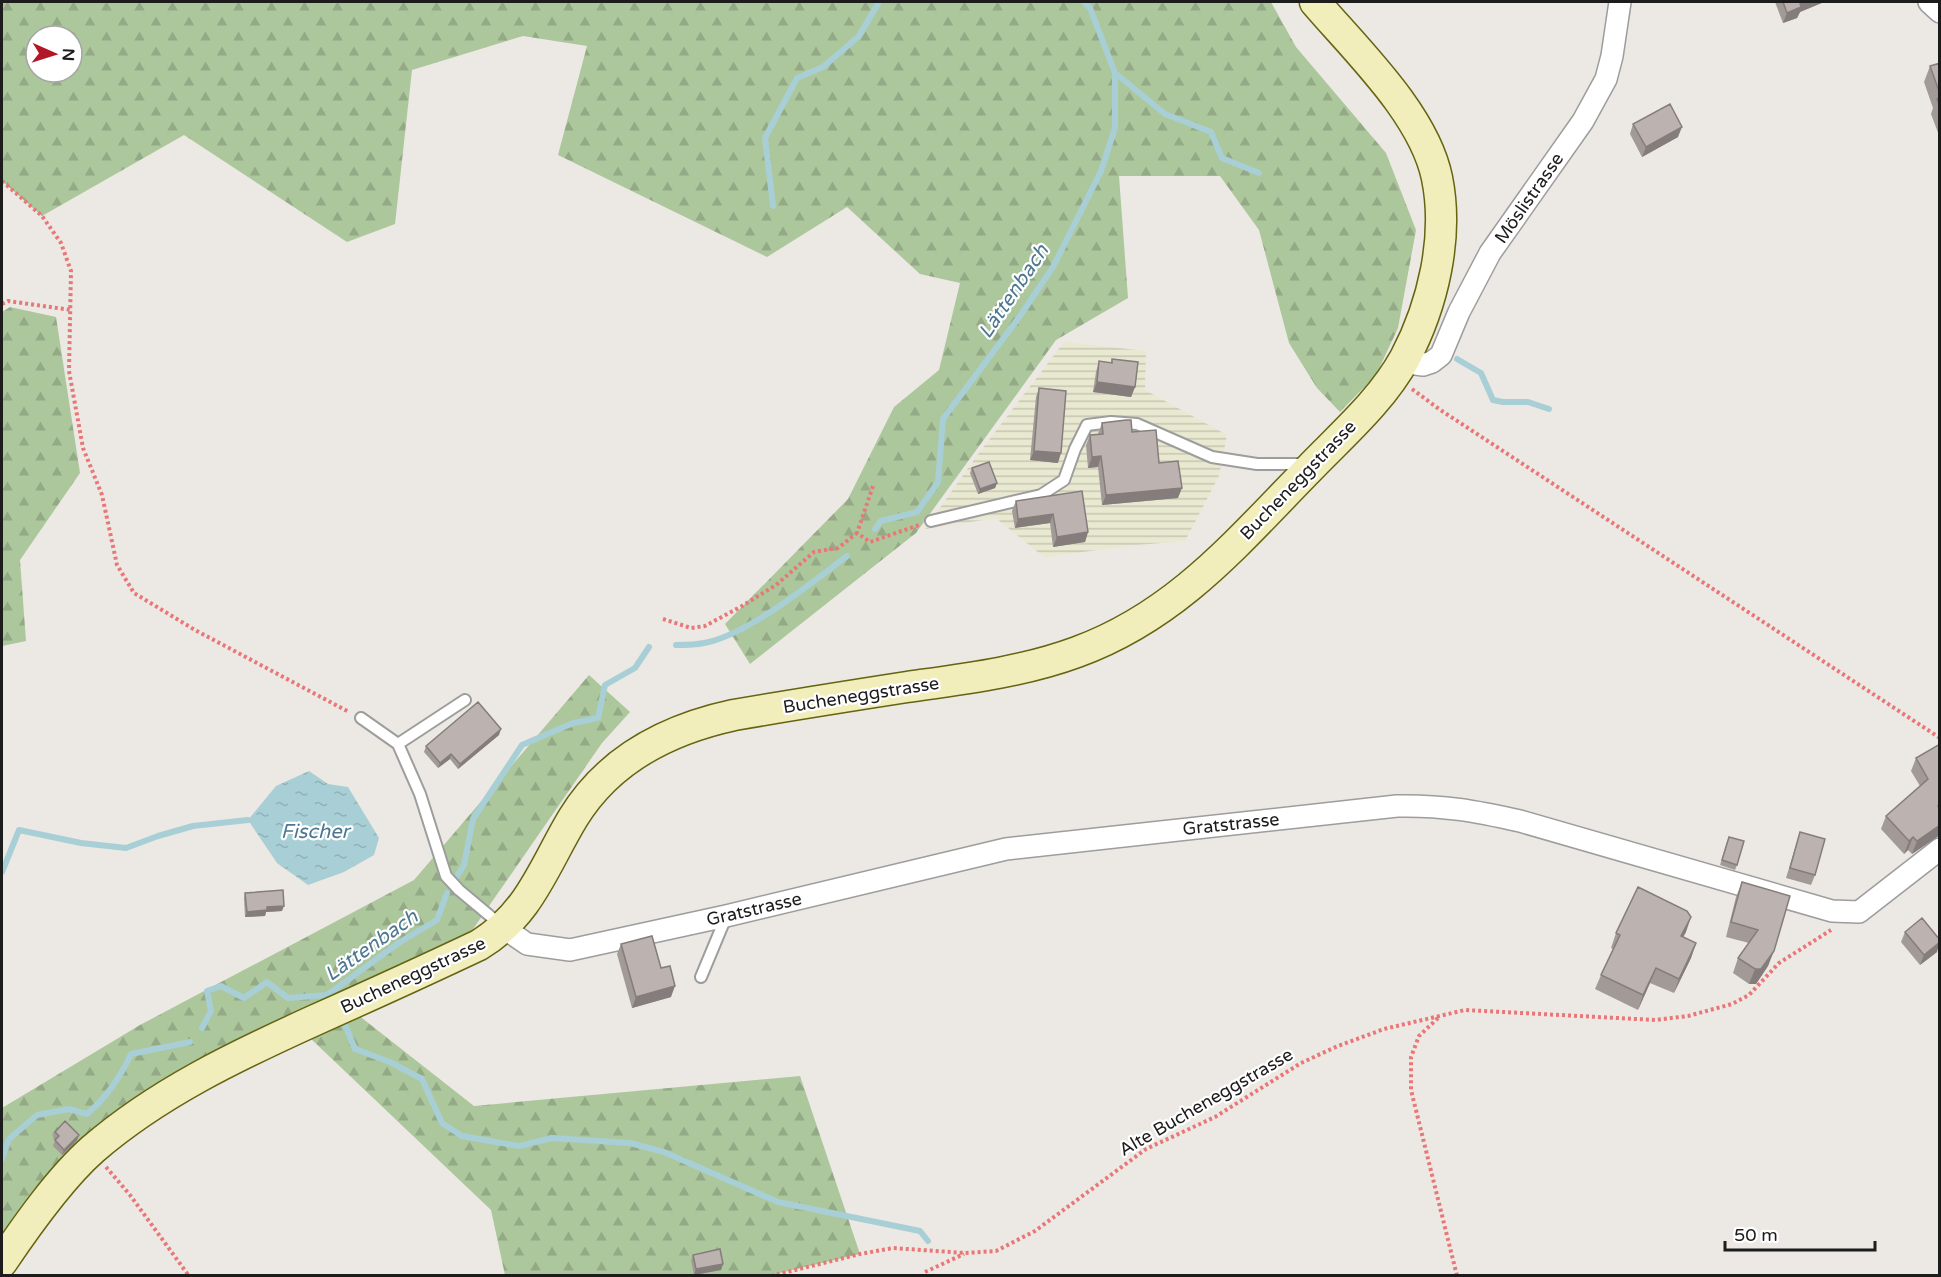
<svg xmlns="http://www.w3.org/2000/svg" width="1941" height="1277" viewBox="0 0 1941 1277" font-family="'Varela Round',sans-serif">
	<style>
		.farmland { fill: url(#farmland-rules) }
		.forest { fill: url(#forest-firs); fill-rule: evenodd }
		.water { fill: url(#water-ripples) }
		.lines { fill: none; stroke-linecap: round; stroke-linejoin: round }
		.stream { stroke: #a8cfd5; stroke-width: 6 }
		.lane-casing { stroke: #9d9d9d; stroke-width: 14 }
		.street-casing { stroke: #9d9d9d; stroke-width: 24 }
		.secondary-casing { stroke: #646411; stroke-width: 33 }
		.path { stroke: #e97777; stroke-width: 4; stroke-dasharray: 3 3; stroke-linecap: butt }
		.lane { stroke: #fff; stroke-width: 10 }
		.street { stroke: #fff; stroke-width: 21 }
		.secondary { stroke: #f1eebb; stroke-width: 30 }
		.wall { fill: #a29a97 }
		.shaded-wall { fill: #847d7b }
		.building { fill: #bcb3b0; stroke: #847d7b; stroke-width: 1.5 }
		.labels { text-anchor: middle; stroke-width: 4.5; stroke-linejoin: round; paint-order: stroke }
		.street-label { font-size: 18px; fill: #1c1c1c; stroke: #fff }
		.water-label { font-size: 20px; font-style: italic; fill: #4d7791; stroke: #fff }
	</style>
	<defs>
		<pattern id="farmland-rules" width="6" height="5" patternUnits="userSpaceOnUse" patternTransform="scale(1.5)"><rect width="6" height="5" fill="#e9e8d0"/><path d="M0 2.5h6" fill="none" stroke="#c7c6b2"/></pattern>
		<pattern id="forest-firs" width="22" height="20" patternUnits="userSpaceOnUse" patternTransform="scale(1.5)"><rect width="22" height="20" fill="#adc79c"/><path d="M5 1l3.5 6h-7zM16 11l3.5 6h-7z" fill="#94aa86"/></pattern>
		<pattern id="water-ripples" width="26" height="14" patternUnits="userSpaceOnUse" patternTransform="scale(1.5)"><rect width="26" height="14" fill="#a8cfd5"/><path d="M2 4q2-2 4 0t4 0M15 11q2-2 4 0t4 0" fill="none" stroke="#90b1b6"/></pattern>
	</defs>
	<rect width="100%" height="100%" fill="#ece8e3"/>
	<!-- farmland -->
	<path class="farmland" d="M1064,342L1146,351L1145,390L1227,435L1219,476L1185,541L1137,545L1044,557L996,518L925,529L976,457Z"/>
	<!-- forest -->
	<path class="forest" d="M2,2H1271L1296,47L1386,153L1416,230L1398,328L1376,375L1340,412L1317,388L1289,343L1259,230L1220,176H1119L1128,298L1056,340L916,533L750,664L725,624L848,499L894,407L939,370L960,283L920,274L847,207L767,257L558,155L587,46L523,36L412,70L395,224L347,242L184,135L42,216L2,181ZM36,36H72V72H36Z
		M10,307L56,317L80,473L20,560L26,641L2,646V312Z
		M589,675L630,712L602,743L462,945L339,1000L474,1106L800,1076L860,1254L771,1275H505L491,1210L290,1019L185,1073L2,1244V1108L140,1025L414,880Z"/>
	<!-- water -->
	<path class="water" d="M309,771L328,784L348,787L379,838L374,855L344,872L308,885L277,863L248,820L276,786Z"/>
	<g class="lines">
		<!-- stream -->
		<path class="stream" d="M1115,73L1165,114L1211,132L1222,158L1259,173
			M773,206L765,138L797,78L823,67L859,36L879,2
			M1457,359L1481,373L1493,400L1503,402H1528L1549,409
			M875,529L881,521L917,512L938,482L943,419L1020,316L1053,267L1101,171L1115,128V73L1090,8L1084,2
			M676,645C686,645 695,645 704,643C746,636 813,582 847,556
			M2,872L19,830L81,843L126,848L158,836L193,826L248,820
			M457,876L464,865L473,819L522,745L573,723L598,718L605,685L635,668L649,647
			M344,1022L355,1049L390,1062L422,1079L442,1123L462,1136L519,1146L552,1138L630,1143L664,1152L778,1202L920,1231L928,1241
			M202,1028L211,1011L207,991L221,986L244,998L267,982L288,998L327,995L400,942L437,920L447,893
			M2,1159L9,1139L37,1115L69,1109L87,1114C107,1097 120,1078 131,1054L190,1042"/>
		<defs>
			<path id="lane" d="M931,521L1041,495L1064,480L1075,449L1087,425L1111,422L1137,424L1212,457L1257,464H1307
				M361,718L398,744L420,794L446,876L459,890L502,926
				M398,744L465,700
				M701,977L726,917"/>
			<path id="street" d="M1929,2L1940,12
				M1404,358L1416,364L1423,365L1432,362L1441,355L1459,312L1490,253L1583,121L1606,79L1612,56L1620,2
				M504,928L527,944L570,950L726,916L1006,849L1397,806C1443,805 1475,811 1520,821L1832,911L1859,912L1940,849"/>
			<path id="secondary" d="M2,1262C27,1225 60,1178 93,1149C158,1093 236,1056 313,1021C369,996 424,971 479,945C530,914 544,866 573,818C609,759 669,729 734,715C792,705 849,696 907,687C964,679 1023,672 1077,652C1178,615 1238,541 1311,467C1344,433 1382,400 1405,358C1433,305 1449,237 1437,178C1424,114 1356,50 1315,2"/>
		</defs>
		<!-- lane casing -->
		<use href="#lane" class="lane-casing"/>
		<!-- street casing -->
		<use href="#street" class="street-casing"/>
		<!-- secondary casing -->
		<use href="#secondary" class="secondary-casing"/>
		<!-- path -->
		<path class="path" d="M2,181L42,216L61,243L71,271L69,371L83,448L102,495L117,565L134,593L195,630L349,712
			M2,304L8,301L71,310
			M1412,389L1439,409L1940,738
			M873,486L857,533L870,542L919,525
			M663,619L691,628L705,626L742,606L776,585L814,552L838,548L857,533
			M1438,1018L1419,1036L1411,1057V1090L1457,1276
			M106,1167L130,1195L189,1276
			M925,1272L964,1254
			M771,1276L860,1254L893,1248L965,1253L996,1251L1035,1231L1146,1149L1215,1117L1301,1063L1338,1046L1384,1029L1465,1010L1655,1020L1688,1016L1732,1004L1749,995L1779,963L1831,930"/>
		<!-- lane -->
		<use href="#lane" class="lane"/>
		<!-- street -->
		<use href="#street" class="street"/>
		<!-- secondary -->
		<use href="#secondary" class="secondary"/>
	</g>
	<!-- wall -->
	<path class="wall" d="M1775,2H1824L1800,12L1797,18L1783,23Z
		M1940,63V138L1931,114L1933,108L1924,82L1930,66Z
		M1633,124L1678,137L1642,157L1630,134Z
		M1112,359L1135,387L1131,397L1093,392L1096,372L1099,361L1111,363Z
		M1039,388L1058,463L1030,460L1036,397Z
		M1102,423L1132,432L1159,463L1178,498L1102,505L1098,467L1088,468L1086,445L1090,435L1098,434Z
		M972,468L997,483L995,488L978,494L970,473Z
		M1082,491L1088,532L1085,542L1053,547L1050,523L1015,528L1012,511L1016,501Z
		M499,735L458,769L450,759L438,768L424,752L426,746Z
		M1940,744V835L1912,854L1908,850L1904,854L1881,829L1886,816L1920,786L1911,771L1916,758Z
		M1800,832L1815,875L1811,885L1786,878Z
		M1727,842L1737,865L1735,870L1720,865Z
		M1742,882L1790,896L1768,966L1756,984H1749L1733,973L1738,958L1749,943L1726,937L1736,897Z
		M245,893L282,911L266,912L265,916L245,917L244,898Z
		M1686,932L1683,937L1696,943L1691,958L1674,993L1650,983L1638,1010L1595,989L1601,975L1613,949L1611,948L1616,933Z
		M1905,932L1937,952L1920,965L1901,942Z
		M621,944L661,968L671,997L632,1008L617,954Z
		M55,1132L79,1135L77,1140L62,1155L53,1146L55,1140L53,1138Z
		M693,1255L723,1264L721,1270L694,1275L691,1260Z"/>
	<!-- shaded-wall -->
	<path class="shaded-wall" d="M1802,2H1824L1800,12L1797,18L1783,23L1787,13L1800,3Z
		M1682,127L1678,137L1642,157L1646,147Z
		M1097,382L1135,387L1131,397L1093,392Z
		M1034,451L1061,453L1058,463L1030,460Z
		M1101,456L1098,467L1088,468L1092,457Z
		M997,483L995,488L978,494L980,489Z
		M1182,488L1178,498L1102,505L1106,495Z
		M1053,514L1050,523L1015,528L1018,519Z
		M1088,532L1085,542L1053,547L1057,537Z
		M501,729L499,735L458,769L460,764Z
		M451,754L450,759L438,768L440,763Z
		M1940,825V835L1912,854L1917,841Z
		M1913,837L1908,850L1904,854L1909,841Z
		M284,906L282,911L266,912L265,916L245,917L247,912L267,907Z
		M1691,917L1686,932L1676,950L1681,936Z
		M1940,942L1937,952L1920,965L1924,955Z
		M1696,943L1691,958L1674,993L1679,979Z
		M1774,951L1768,966L1756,984H1749L1755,969Z
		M1656,968L1650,983L1638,1010L1643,995Z
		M675,986L671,997L632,1008L636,997Z
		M79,1135L77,1140L62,1155L64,1150Z
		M723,1264L721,1270L694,1275L696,1269Z"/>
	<!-- building -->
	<path class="building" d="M1783,2H1802L1800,3L1801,7L1787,13Z
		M1940,63V94L1930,66Z
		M1940,98V107L1937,99Z
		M1670,104L1682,127L1646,147L1633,124Z
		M1112,359L1138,362L1135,387L1097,382L1099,361L1112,363Z
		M1039,388L1066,391L1061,453L1034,451Z
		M1126,420H1131L1132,432L1156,430L1159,463L1178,461L1182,488L1106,495L1101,456L1092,457L1090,435L1103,434L1102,423Z
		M989,462L997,483L980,489L972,468Z
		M1082,491L1088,532L1057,537L1053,514L1018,519L1016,501Z
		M478,702L501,729L460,764L451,754L440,763L426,746Z
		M1940,744V805L1938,806L1940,809V825L1917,841L1913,837L1909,841L1886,816L1928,779L1916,758Z
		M1800,832L1825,839L1815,875L1790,868Z
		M1729,837L1744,841L1737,865L1722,860Z
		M1742,882L1790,896L1774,951L1761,969H1755L1738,958L1758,930L1731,922Z
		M1638,887L1687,911L1691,917L1681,936L1696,943L1679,979L1656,968L1643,995L1601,975L1620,935L1616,933Z
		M283,890L284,906L267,907V910L247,912L245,893Z
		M1922,918L1940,940V942L1924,955L1905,932Z
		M652,936L661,968L670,966L675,986L636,997L621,944Z
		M65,1121L79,1135L64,1150L55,1140L59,1136L55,1132Z
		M720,1249L723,1264L696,1269L693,1255Z"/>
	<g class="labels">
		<!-- street labels -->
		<g class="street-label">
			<text transform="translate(1529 198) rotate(-55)" y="6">Möslistrasse</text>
			<text transform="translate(1298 480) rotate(-46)" y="6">Bucheneggstrasse</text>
			<text transform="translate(861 695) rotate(-9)" y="6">Bucheneggstrasse</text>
			<text transform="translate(1231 824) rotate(-6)" y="6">Gratstrasse</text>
			<text transform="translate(754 909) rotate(-13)" y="6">Gratstrasse</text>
			<text transform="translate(413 975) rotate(-25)" y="6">Bucheneggstrasse</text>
			<text transform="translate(1206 1102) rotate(-30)" y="6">Alte Bucheneggstrasse</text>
		</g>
		<!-- water labels -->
		<g class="water-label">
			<text transform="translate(1013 291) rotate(-56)" y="7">Lättenbach</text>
			<text x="315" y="838">Fischer</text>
			<text transform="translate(371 945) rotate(-35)" y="7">Lättenbach</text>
		</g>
	</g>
	<!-- border -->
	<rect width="1941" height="1277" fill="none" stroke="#1c1c1c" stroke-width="6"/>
	<!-- north arrow -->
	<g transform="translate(54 54) rotate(93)"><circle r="28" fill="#ffffff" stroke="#a4a4a4" stroke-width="1.5"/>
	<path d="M0-4.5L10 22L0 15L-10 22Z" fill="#b11727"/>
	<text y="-9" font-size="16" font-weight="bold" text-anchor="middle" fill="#1c1c1c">N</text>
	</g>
	<!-- scale -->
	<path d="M1725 1241v9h150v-9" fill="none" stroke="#1c1c1c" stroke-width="3"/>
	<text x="1734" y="1241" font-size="18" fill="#1c1c1c" stroke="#ffffff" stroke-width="4.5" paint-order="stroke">50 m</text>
</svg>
